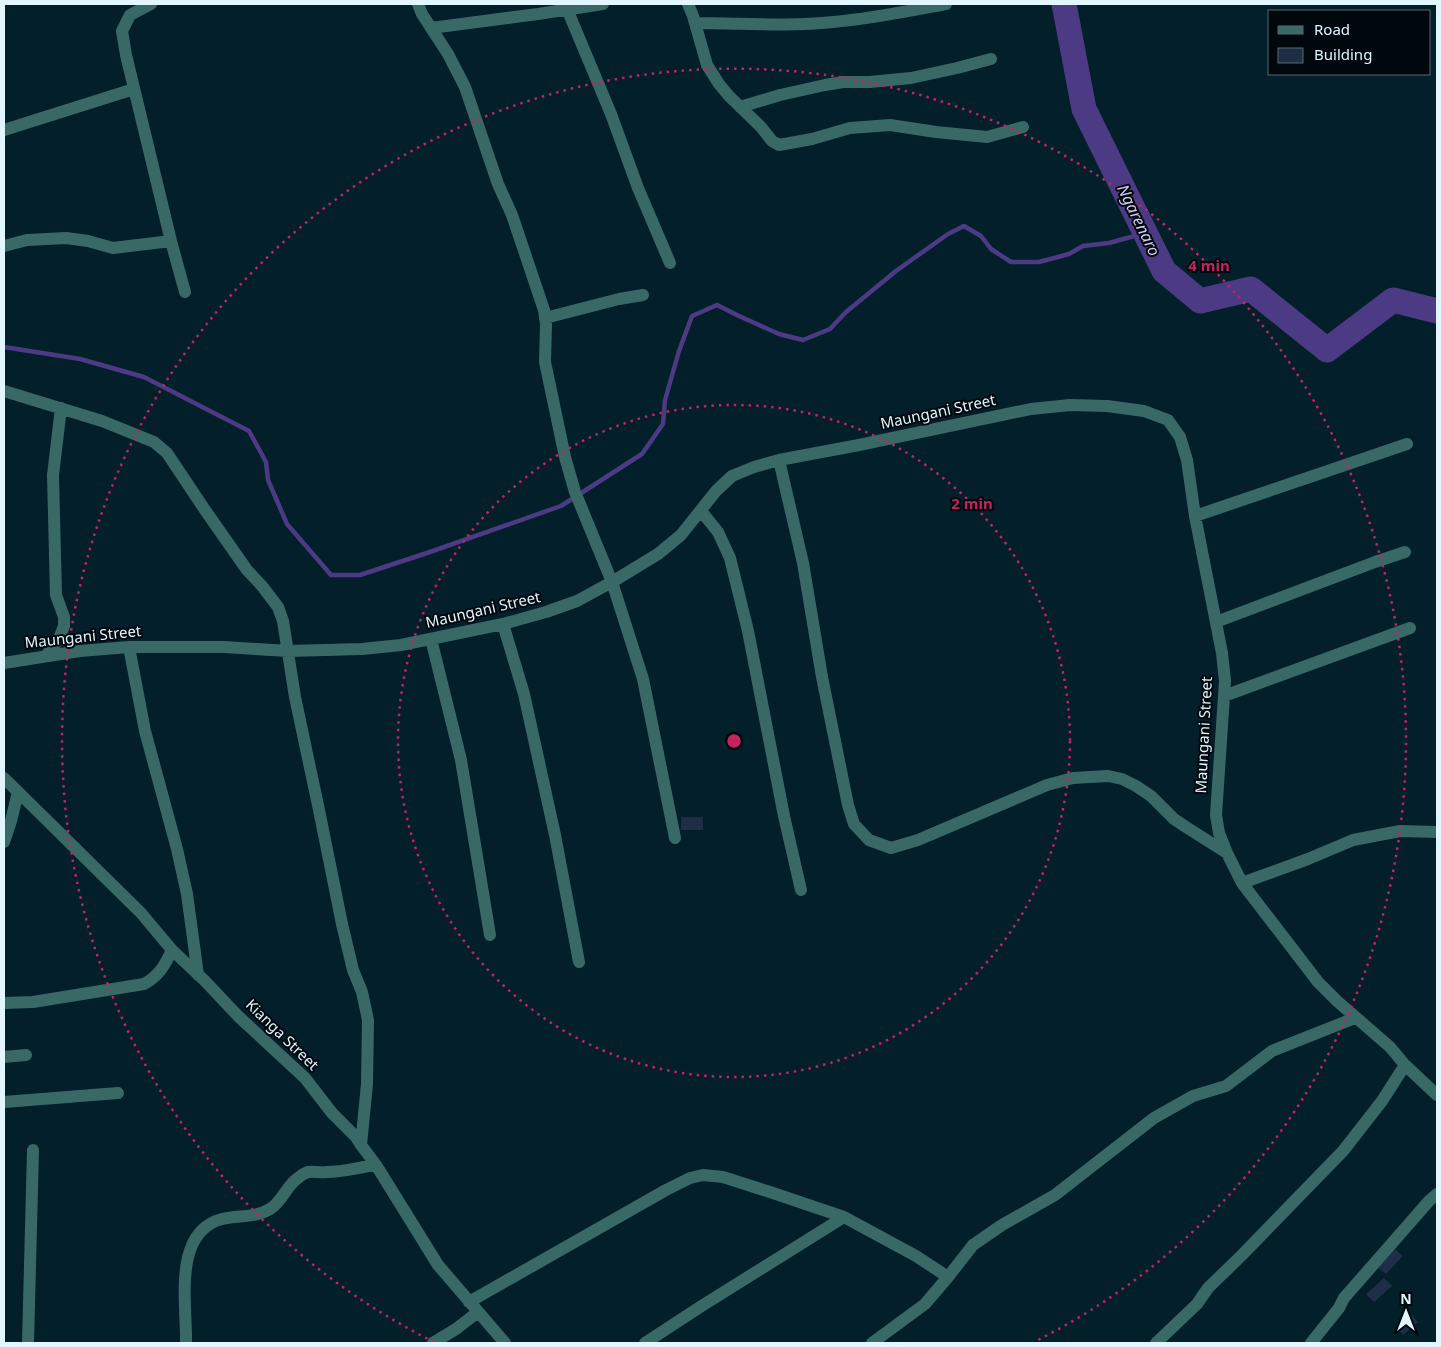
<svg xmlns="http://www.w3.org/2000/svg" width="1441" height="1347" viewBox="0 0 1441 1347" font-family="'Noto Sans',sans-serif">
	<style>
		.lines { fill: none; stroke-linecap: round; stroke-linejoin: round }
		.stream { stroke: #4c3b84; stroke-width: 4.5 }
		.river { stroke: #4c3b84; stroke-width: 25 }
		.building { fill: #1e2e47 }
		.minor { stroke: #396967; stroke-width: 12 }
		.ring { fill: none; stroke: #c42363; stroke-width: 2.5; stroke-dasharray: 2.5 5 }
		.labels { text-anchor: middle; stroke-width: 4; stroke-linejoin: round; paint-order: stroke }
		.street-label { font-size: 15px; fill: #e1f6ff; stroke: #00080d }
		.water-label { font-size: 16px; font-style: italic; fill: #d1ccf6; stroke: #00080d }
		.centre { fill: #c42363; stroke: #00080d; stroke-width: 2.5 }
		.ring-label { font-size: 15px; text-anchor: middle; font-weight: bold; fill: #c42363; stroke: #00080d; stroke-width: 4; stroke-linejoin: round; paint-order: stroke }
	</style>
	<rect width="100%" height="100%" fill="#021f2a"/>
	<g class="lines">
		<!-- stream -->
		<path class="stream" d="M4,347L80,359L144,377L249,431L266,462L268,480L287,524L331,575H360L427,553L561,506L642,454L663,424L665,400L679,351L692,316L717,305L739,316L779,334L803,340L830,329L846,312L896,271L948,234L964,226L981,236L991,249L1011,262H1039L1069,254L1083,246L1109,243L1145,233"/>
		<!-- river -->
		<path class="river" d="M1064,4L1084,109L1164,271L1200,301L1251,289L1327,350L1393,300L1437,311"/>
	</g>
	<!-- building -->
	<path class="building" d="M681,817H703V830H681Z
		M1395,1249L1403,1256L1386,1274L1378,1268Z
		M1384,1278L1392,1286L1374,1302L1366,1294Z
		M1411,1314L1418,1322L1403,1335L1396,1327Z"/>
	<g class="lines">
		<!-- minor -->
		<path class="minor" d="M151,4L130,15L122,31L126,55L171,241L185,292
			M418,4L422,14L448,54L465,87L498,184L512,215L544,310L546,324L545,362L565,457L575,492L612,582L643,679L675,838
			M688,4L693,16L707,65L719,84L729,96L761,127L772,141L779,145L812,139L850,128L890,125L936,132L987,137L1023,127
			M567,9L611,114L638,188L670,263
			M695,23C741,23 787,27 833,22C871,19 909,11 946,4
			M431,28L538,14L603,4
			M740,107L780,95L825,85L843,82H870L911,78L957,68L991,59
			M4,130L134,89
			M4,246L27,240L66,238L88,241L113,248L171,241
			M545,318L619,299L643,295
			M4,391L102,421L154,442L167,453L205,510L247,570L262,586L278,607L283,621L295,697L319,810L342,924L353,970L362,992L368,1020L367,1084L361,1145
			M779,460L803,563L822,677L848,805L854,824L869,840L891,848L918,840L1047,785L1073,778L1108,776L1122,779L1136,786L1151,796L1174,819L1186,827L1227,853
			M701,511L718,532L730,558L748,631L784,816L801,890
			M1195,516L1407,444
			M1216,622L1375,562L1405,552
			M503,624L524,694L555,835L579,962
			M431,639L461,760L490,935
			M129,647L145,731L177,849L187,894L198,975
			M46,656L59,639L64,626V617L56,595L53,475L61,408
			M4,663L80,651L129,647H224L288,651L362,649L401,645L503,624L546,612L577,601L612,582L658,554L681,535L716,491L732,476L754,467L779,460L859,445L1031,409L1070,405L1107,406L1144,411L1168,420L1180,437L1187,460L1195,516L1222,653L1225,681L1224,696L1216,815L1219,833L1227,853L1242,883L1318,982L1337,1001L1390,1047L1405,1065L1437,1095
			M1224,696L1410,628
			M4,778L141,913L172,950L205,981L238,1016L305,1078L332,1113L356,1137L361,1145L376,1165L438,1265L505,1343
			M4,842L11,821L18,792
			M1242,883L1308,859L1353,840L1400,831L1437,832
			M4,1003L33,1002L144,984C159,976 165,965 172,950
			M4,1057L26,1055
			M4,1102L118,1093
			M469,1302L666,1190L690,1178L703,1175L723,1177L770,1192L844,1217L916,1256L948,1277
			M28,1343L33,1150
			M186,1343C187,1305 172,1232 222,1219C239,1215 255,1218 270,1209C283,1201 286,1186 298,1178C300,1176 305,1173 308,1172C313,1171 321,1173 327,1172C343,1172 360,1167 376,1165
			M433,1343L456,1329L478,1312
			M645,1343L700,1307L844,1217
			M872,1343L925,1304L948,1277L973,1245L1002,1225L1055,1195L1154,1118L1193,1096L1226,1086L1272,1051L1355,1018
			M1156,1343L1197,1304L1208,1288L1241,1256L1343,1151L1382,1101L1405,1065
			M1311,1343L1339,1308L1344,1298L1429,1201L1437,1194"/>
	</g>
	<!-- distance rings -->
	<g class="ring">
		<circle cx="734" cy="741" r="336"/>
		<path d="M434 1342A672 672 0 1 1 1034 1342"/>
	</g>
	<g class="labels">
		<!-- street labels -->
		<g class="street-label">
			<text transform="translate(938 412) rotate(-12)" y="5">Maungani Street</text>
			<text transform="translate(483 610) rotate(-13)" y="5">Maungani Street</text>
			<text transform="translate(83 637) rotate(-6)" y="5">Maungani Street</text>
			<text transform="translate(1204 735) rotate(-87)" y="5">Maungani Street</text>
			<text transform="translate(282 1035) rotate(44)" y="5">Kianga Street</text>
		</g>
		<!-- water labels -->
		<g class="water-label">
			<text transform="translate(1139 220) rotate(64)" y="6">Ngarenaro</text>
		</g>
	</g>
	<circle cx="734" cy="741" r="8" class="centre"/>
	<g class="ring-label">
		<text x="1209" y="271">4 min</text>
		<text x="972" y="509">2 min</text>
	</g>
	<!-- border -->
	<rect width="1441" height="1347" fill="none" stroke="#e1f6ff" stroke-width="10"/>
	<!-- legend -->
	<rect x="1268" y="10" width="162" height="65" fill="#00080d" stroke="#5a676e"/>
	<rect x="1278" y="26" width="25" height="8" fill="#396967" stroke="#5a676e"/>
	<text x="1314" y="35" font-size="15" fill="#e1f6ff">Road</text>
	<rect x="1278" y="48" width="25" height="15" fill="#1e2e47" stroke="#5a676e"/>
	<text x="1314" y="60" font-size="15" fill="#e1f6ff">Building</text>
	<!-- north arrow -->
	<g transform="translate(1406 1312)" stroke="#00080d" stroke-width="4" paint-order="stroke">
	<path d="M0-4L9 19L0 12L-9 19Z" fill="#e1f6ff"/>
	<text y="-8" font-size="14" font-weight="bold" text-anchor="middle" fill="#e1f6ff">N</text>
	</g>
</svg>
